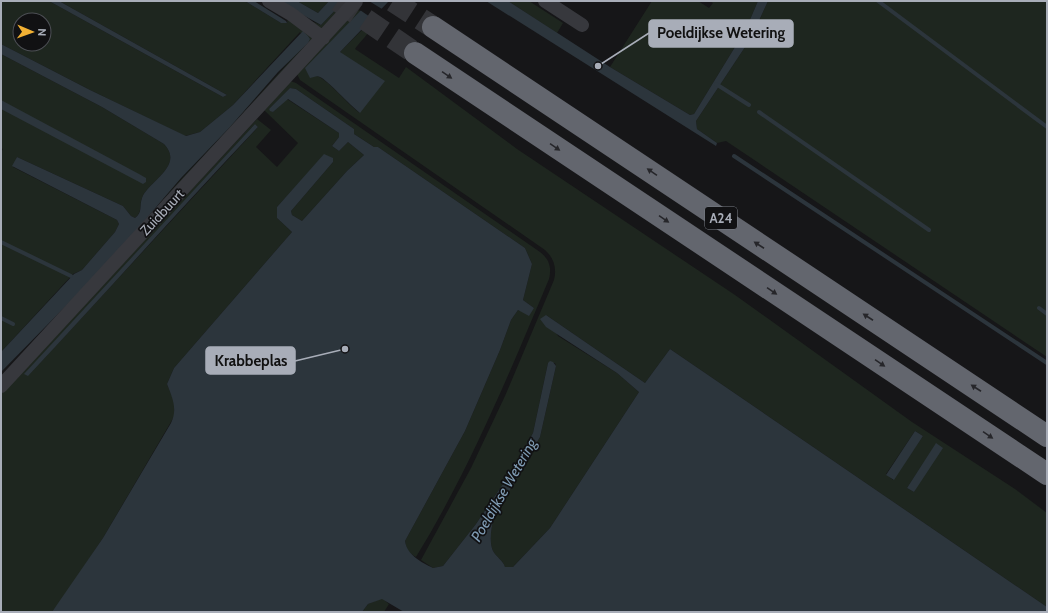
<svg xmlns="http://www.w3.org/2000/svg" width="1048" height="613" viewBox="0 0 1048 613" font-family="Cabin,sans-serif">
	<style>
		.green { fill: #1e261f; fill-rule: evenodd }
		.water { fill: #2c353c }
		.pier { fill: #161618 }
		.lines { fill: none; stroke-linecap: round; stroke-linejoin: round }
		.stream { stroke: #2c353c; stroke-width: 4 }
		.motorway-tunnel { stroke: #333438; stroke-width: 22; stroke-dasharray: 22 11; stroke-linecap: butt }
		.minor { stroke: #37383d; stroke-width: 14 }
		.motorway { stroke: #63666e; stroke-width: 22 }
		.oneway { fill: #26262a }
		.labels { text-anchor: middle; stroke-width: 3.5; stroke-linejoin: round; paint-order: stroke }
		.shield { fill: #111113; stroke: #7b7e86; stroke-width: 1 }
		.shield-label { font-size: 13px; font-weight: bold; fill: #a8adb8 }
		.street-label { font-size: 14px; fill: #a8adb8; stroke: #111113 }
		.water-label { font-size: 15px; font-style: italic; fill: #7f9bb3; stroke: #111113 }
		.leader { fill: none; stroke: #a8adb8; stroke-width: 1.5 }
		.callout-dot { fill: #a8adb8; stroke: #111113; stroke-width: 1.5 }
		.callout { fill: #a8adb8; stroke: #a8adb8; stroke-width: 1.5 }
		.callout-label { font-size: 15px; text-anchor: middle; font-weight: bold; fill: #111 }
	</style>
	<rect width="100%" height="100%" fill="#161618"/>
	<!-- green -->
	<path class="green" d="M1,1H49L223,97L227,95L59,1H245L281,23H287L288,17L313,38L157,207C180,179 205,155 229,128C256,100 280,70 308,43L300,32L233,105L200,132L185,136L90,90L1,44ZM20,20H44V44H20Z
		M297,1H329L318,13Z
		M344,1H351L321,29L311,21L321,25Z
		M508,1H529L563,23L557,33Z
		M652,1H698L709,8L713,3L710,1H758L746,29L694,114L690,115L610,67Z
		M768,1H1047V357L726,141L717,143L697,129L696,121L751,38Z
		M357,10L361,11L316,76C326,77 349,106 360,113L340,52L368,24L371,19C376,29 360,41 355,49L399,78L406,67L517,149L735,295L912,422L1015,489L1047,513V607L670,349L645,383L546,315L558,336L617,373L639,392L550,528L513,567H505C503,560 496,557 493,551C489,542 491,528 494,518L540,437L556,366L555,363H548L533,433L509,475L476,524L443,566L433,568L421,560L471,468L505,396L554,280C557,268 554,258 545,250L300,80L297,74ZM915,431L923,436L893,480L886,474ZM936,444L914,492L907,488Z
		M1,54L102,107L164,144C185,166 148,181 142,198C139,205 143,211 135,218L131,216L123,206L17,157L13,167L117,220L119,224L115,232L82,270L73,274L1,352V152L3,149L1,148Z
		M290,81L296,83L540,252C549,259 552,267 549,279C509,374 470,469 416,557C409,553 406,549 405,541L465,431L500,350L511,320L518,310L520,311L534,308L523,300L532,264L525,248L378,147H374L354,134V129L296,89L290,88L269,109L273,112L287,99L339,133V137L332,146L339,151L348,142L364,155L347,171L302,221L292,215L291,211L333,162L332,158L324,155L277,207V218L292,232L174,368L167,384L174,401L175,415L103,538L59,604L52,612H1V394L257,119L271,130L256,147L277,167L298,143L264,110ZM255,124L258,127L28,376Z
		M382,598L389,604L384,612H362L368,604Z"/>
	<!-- water -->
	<path class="water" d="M49,1H59L227,95L223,97Z
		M245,1H254L286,21L287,23H281Z
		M278,1H297L318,13L329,1H344L321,25Z
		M370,1H389L340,52L385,81L360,113C350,105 327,80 320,77C317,75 314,77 310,78L305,68Z
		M486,1H508L610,67L690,115L694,114L746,29L758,1H768L751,38L696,121L697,129L717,143L716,146Z
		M303,31L308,36L310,39L308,43L278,72L230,127L181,178L109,262L1,372V352L74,274L82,270L115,232L119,224L117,220L12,166L17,157L123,206L131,216L135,218C143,212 139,206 142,198C148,181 185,166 164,144L102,107L1,54V44L90,90L186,136L200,132L233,105Z
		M290,88L296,89L354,129V134L374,147H378L525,248L532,264L523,300L534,308L529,316L518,310L511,320L500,350L465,431L405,541C407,555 421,562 433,568L443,566L476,524L509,475L533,433L548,363L550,361L553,362L556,366L540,437L494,518C491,528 489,542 493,551C496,557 503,560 505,567H513L550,528L639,392L617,373L546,327L540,319L546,315L645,383L670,349L1047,607V612H404L382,599L368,604L362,612H52L103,538L171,423C178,409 172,397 167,384L174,368L292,232L277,218V207L324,154L333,158V162L291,211L292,215L302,221L347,171L364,155L348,142L339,151L332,146L339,137V133L288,99L273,112L270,111L269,109Z
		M1,100L139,174L146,178V182L143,184L1,109Z
		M255,124L258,127C180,209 105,294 28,376L24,374Z
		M915,431L923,436L894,480L886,475Z
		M936,443L943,448L914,492L907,488Z"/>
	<!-- pier -->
	<path class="pier" d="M369,1L382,9L373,19L360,10Z"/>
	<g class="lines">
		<!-- stream -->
		<path class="stream" d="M878,1L1047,127
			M716,84L749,105
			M759,112L929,230
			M734,156L1047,363
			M1,242L71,276
			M1039,308L1047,314
			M1,318L13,324"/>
		<!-- motorway-tunnel -->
		<path class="motorway-tunnel" d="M338,1L415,53
			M393,1L433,27"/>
		<!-- minor -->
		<path class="minor" d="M269,1L291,14L323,38
			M545,1L582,25
			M1,386L356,1"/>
		<!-- motorway -->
		<path class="motorway" d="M433,27L1047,436
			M415,53L1047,474"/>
	</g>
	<!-- one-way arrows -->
	<defs><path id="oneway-solid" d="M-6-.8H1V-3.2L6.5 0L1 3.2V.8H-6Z"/></defs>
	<g class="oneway">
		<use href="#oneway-solid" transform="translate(447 75) rotate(34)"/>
		<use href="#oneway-solid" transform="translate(555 147) rotate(34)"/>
		<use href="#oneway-solid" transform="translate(652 172) rotate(-146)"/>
		<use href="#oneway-solid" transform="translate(664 219) rotate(34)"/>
		<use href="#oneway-solid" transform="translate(759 245) rotate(-147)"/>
		<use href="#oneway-solid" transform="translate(772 291) rotate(34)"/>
		<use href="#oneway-solid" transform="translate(868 317) rotate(-147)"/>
		<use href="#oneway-solid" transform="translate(880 363) rotate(34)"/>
		<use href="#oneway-solid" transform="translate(976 388) rotate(-147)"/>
		<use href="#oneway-solid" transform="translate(988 435) rotate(34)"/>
	</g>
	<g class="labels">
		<!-- shield labels -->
		<rect class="shield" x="705" y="207" width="32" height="22" rx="3"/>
		<g class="shield-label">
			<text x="721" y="223">A24</text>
		</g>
		<!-- street labels -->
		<g class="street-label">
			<text transform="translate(162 212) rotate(-47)" y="5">Zuidbuurt</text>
		</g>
		<!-- water labels -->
		<g class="water-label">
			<text transform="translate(504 490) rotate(-60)" y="5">Poeldijkse Wetering</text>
		</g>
	</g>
	<!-- callouts -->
	<path class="leader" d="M598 66L649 33M345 349L295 361"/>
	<g class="callout-dot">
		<circle cx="598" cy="66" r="4"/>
		<circle cx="345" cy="349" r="4"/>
	</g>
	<g class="callout">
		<rect x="649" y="20" width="144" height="27" rx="4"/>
		<rect x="206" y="347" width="89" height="27" rx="4"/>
	</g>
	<g class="callout-label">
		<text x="721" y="38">Poeldijkse Wetering</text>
		<text x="251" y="366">Krabbeplas</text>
	</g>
	<!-- border -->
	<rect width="1048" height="613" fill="none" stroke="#a8adb8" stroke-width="4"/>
	<!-- north arrow -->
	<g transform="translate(32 32) rotate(92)"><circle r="19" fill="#111113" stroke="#4d4f55"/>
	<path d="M0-3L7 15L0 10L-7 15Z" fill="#f2b134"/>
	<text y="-6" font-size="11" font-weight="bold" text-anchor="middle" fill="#a8adb8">N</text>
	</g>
</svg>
